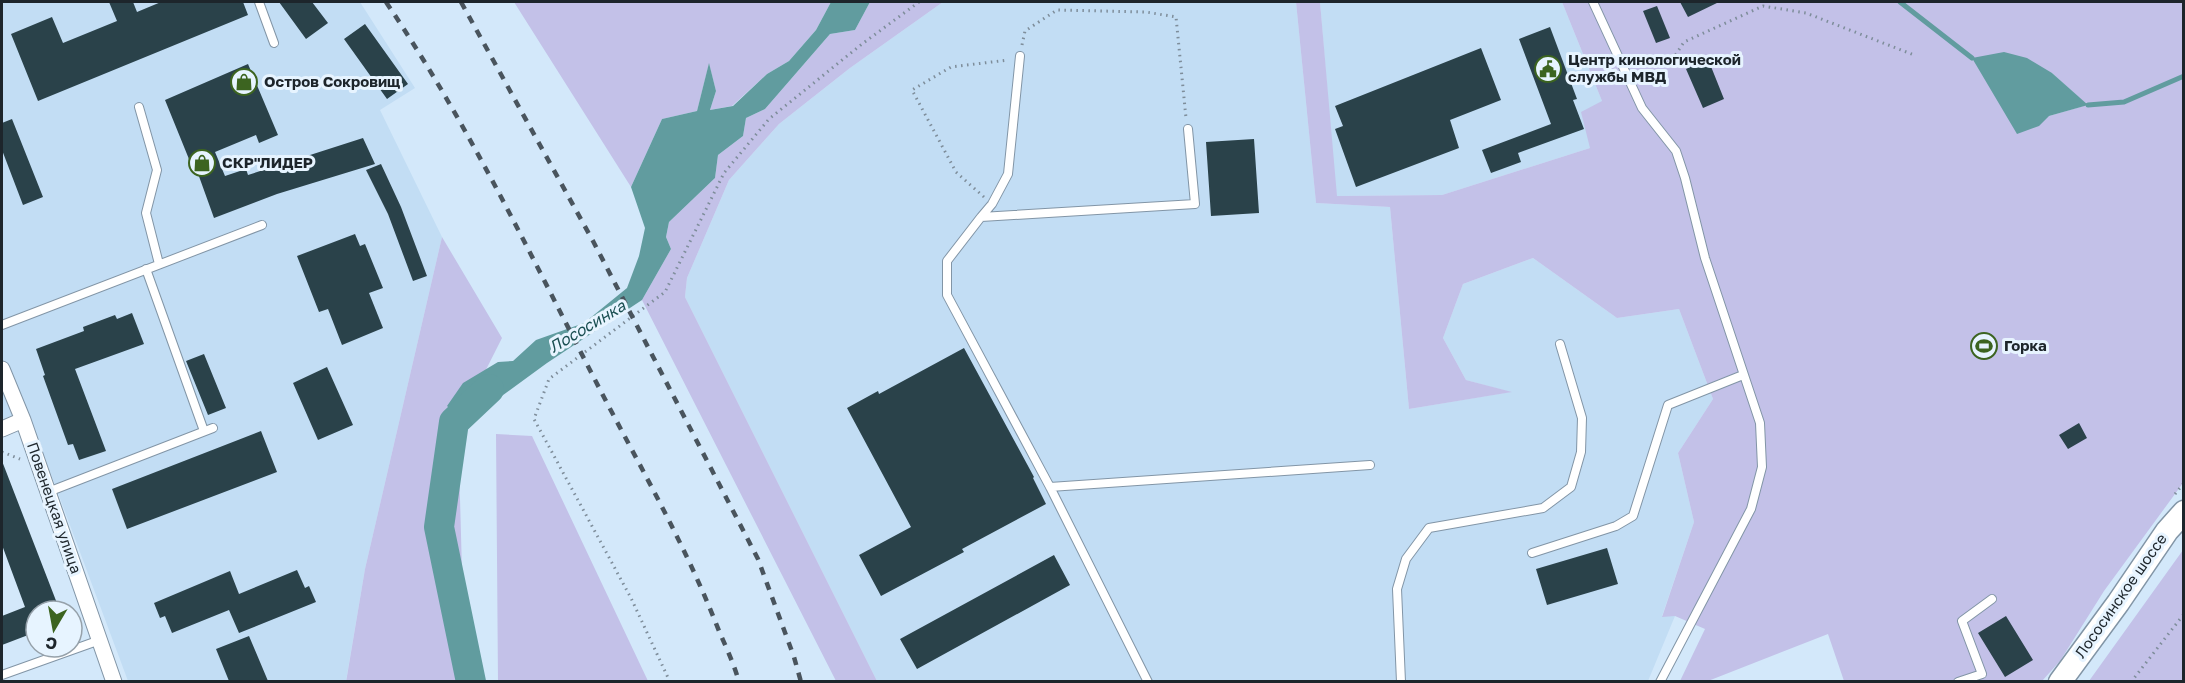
<svg xmlns="http://www.w3.org/2000/svg" width="2185" height="683" viewBox="0 0 2185 683" font-family="'Golos Text',sans-serif">
	<style>
		.built { fill: #c2ddf4 }
		.green { fill: #c3c1e8; fill-rule: evenodd }
		.water { fill: #619c9f }
		.lines { fill: none; stroke-linecap: round; stroke-linejoin: round }
		.stream { stroke: #619c9f; stroke-width: 5 }
		.river { stroke: #619c9f; stroke-width: 30 }
		.building { fill: #2a424a }
		.service-casing { stroke: #8295a6; stroke-width: 10 }
		.minor-casing { stroke: #8295a6; stroke-width: 17 }
		.secondary-casing { stroke: #8295a6; stroke-width: 25 }
		.path { stroke: #7e8d9a; stroke-width: 3; stroke-dasharray: 1.5 4.5; stroke-linecap: butt }
		.service { stroke: #fff; stroke-width: 8 }
		.minor { stroke: #fff; stroke-width: 15 }
		.secondary { stroke: #fff; stroke-width: 22 }
		.rail { stroke: #49545d; stroke-width: 4.5; stroke-dasharray: 8 8; stroke-linecap: butt }
		.labels { text-anchor: middle; stroke-width: 6; stroke-linejoin: round; paint-order: stroke }
		.poi-label { font-size: 15px; font-weight: bold; fill: #1d252b; stroke: #e7f4ff; text-anchor: start }
		.street-label { font-size: 15px; fill: #1d252b; stroke: #e7f4ff }
		.water-label { font-size: 16px; font-style: italic; fill: #1a4f52; stroke: #e7f4ff }
	</style>
	<rect width="100%" height="100%" fill="#d3e8fa"/>
	<!-- built -->
	<path class="built" d="M2,2H360L415,88L380,110L442,237L365,569L346,681H128L27,410L2,419Z
		M943,2H1296L1316,203L1390,207L1409,409L1510,392L1466,380L1443,338L1463,284L1533,258L1617,318L1679,309L1713,399L1678,453L1694,522L1662,616H1675L1648,681H877L685,297L687,278L729,180L779,124L850,68Z
		M1320,2H1562L1602,101L1590,148L1442,195L1336,196Z"/>
	<!-- green -->
	<path class="green" d="M514,2H831L816,30L789,61L767,74L732,106L710,110L716,91L709,64L697,111L662,119L631,187Z
		M870,2H943L850,68L779,124L729,180L687,278L685,297L877,681H836L642,300L671,249L666,237L669,222L715,178L718,155L743,136L746,118L765,109L830,34L855,30Z
		M1296,2H1320L1337,196L1442,195L1590,148L1581,112L1602,101L1562,2H2183V483L2104,591L2060,661L2042,681H1844L1828,634L1708,681H1680L1705,629L1675,616L1662,617L1694,522L1678,453L1713,399L1679,309L1617,318L1533,258L1463,284L1443,338L1466,380L1512,392L1409,409L1390,207L1316,203ZM2052,73L2087,105L2049,116Z
		M442,237L502,338L458,425L465,681L346,682L365,569Z
		M496,434L532,436L648,681H498Z
		M2183,550V681H2089Z"/>
	<!-- water -->
	<path class="water" d="M831,2H870L855,30L830,34L765,109L746,118L743,136L718,155L715,178L669,222L666,237L671,249L642,300L547,363L488,406L467,424L447,406L463,383L498,362L513,361L536,340L584,323L627,288L639,256L645,228L631,187L662,119L697,111L709,63L716,91L710,110L733,106L767,74L789,61L816,30Z
		M2004,52L2027,58L2052,73L2088,105L2049,116L2039,126L2017,134L1972,58Z"/>
	<g class="lines">
		<!-- stream -->
		<path class="stream" d="M1900,2L1972,58
			M2088,105L2124,102L2184,76"/>
		<!-- river -->
		<path class="river" d="M471,682L439,527L454,422L489,389"/>
	</g>
	<!-- building -->
	<path class="building" d="M109,2H133L137,12L161,2H243L248,15L38,101L11,34L52,17L63,43L117,21Z
		M279,2H312L328,23L306,39Z
		M1680,2H1719L1688,17Z
		M1657,6L1670,38L1656,43L1643,11Z
		M365,24L408,84L387,99L344,39Z
		M1550,27L1577,99L1573,100L1584,129L1518,153L1521,162L1491,173L1482,150L1551,124L1519,39Z
		M1481,48L1501,100L1450,120L1459,148L1356,187L1335,129L1343,126L1335,106Z
		M1708,59L1724,99L1703,108L1686,69Z
		M248,64L278,135L259,143L256,135L215,152L225,176L246,169L248,175L363,138L375,164L277,194L214,218L196,168L193,169L165,100Z
		M12,119L43,197L23,205L2,150V123Z
		M1254,139L1259,213L1211,216L1206,142Z
		M381,164L401,207L427,276L413,281L388,214L366,170Z
		M355,234L360,246L365,244L383,288L369,293L383,328L342,345L328,309L319,312L297,256Z
		M132,313L144,344L75,369L106,451L79,460L73,444L68,445L43,376L45,375L36,349L84,331L83,327L115,315L117,319Z
		M964,348L1034,477L1033,478L1046,504L962,549L964,552L881,596L859,555L911,527L847,408L878,391L879,394Z
		M204,354L226,408L208,415L186,361Z
		M327,367L353,425L318,440L293,383Z
		M2079,423L2087,438L2068,449L2059,435Z
		M261,431L277,472L127,529L112,489Z
		M2,461L60,611H36V632L2,645V616L25,607L2,545Z
		M1607,548L1618,584L1547,605L1536,569Z
		M1054,555L1070,585L917,669L900,639Z
		M297,570L305,588L309,586L316,602L239,633L229,610L172,633L165,616L160,618L154,603L230,571L239,594Z
		M2006,616L2033,660L2005,677L1978,633Z
		M249,636L268,681H229L216,649Z"/>
	<g class="lines">
		<defs>
			<path id="service" d="M259,2L274,43
				M1593,2L1642,108L1676,151L1685,178L1705,258L1760,423L1762,467L1751,509L1660,682
				M139,107L157,170L146,213L159,264
				M981,217L992,204L1008,174L1020,56
				M146,269L204,431
				M2,325L262,225
				M1050,487L1370,465
				M48,492L213,428
				M1532,553L1616,526L1633,516L1668,405L1743,375
				M2,675L100,640
				M1148,682L1050,487L947,295V261L981,217L1195,204L1188,129
				M1401,682L1397,589L1406,559L1429,528L1543,508L1571,487L1581,452L1582,418L1560,344
				M1958,682L1982,674L1962,621L1992,599"/>
			<path id="minor" d="M2,369L23,420L114,682
				M2,429L23,420"/>
			<path id="secondary" d="M2060,682L2118,603L2167,531L2184,512"/>
		</defs>
		<!-- service casing -->
		<use href="#service" class="service-casing"/>
		<!-- minor casing -->
		<use href="#minor" class="minor-casing"/>
		<!-- secondary casing -->
		<use href="#secondary" class="secondary-casing"/>
		<!-- path -->
		<path class="path" d="M1022,45L1025,31L1057,10L1146,12L1176,17L1186,118
			M1669,65L1684,42L1763,6L1806,13L1914,55
			M984,197L956,172L912,90L951,67L1008,60
			M2,452L20,459
			M2175,494L2184,483
			M670,682L631,598L534,419L549,379L665,292L724,173L769,119L862,44L919,2
			M2131,682L2184,614"/>
		<!-- service -->
		<use href="#service" class="service"/>
		<!-- minor -->
		<use href="#minor" class="minor"/>
		<!-- secondary -->
		<use href="#secondary" class="secondary"/>
		<!-- rail -->
		<path class="rail" d="M386,2C472,129 536,267 607,403C647,479 688,551 719,631C726,647 734,664 739,682
			M461,2L593,241L758,559L794,657L801,682"/>
	</g>
	<!-- icons -->
	<defs>
		<symbol id="civic-ring" viewBox="-11 -11 22 22"><circle r="9.5" fill="#e7f4ff" stroke="#3c6420" stroke-width="1.5"/><path d="M-.6-6.5H3V-4.5H.6V-3L4-1V1h2V6H-6V1h2V-1L-.6-3ZM-1.2 2.5V6h2.4V2.5Z" fill="#3c6420"/></symbol>
		<symbol id="shop-ring" viewBox="-11 -11 22 22"><circle r="9.5" fill="#e7f4ff" stroke="#3c6420" stroke-width="1.5"/><path d="M-5-2.5h2.3a2.7 3.5 0 0 1 5.4 0H5L5.5 6h-11ZM-1.5-2.5h3a1.5 2.3 0 0 0-3 0Z" fill="#3c6420"/></symbol>
		<symbol id="stadium-ring" viewBox="-11 -11 22 22"><circle r="9.5" fill="#e7f4ff" stroke="#3c6420" stroke-width="1.5"/><path d="M0-5a6.5 5 0 1 0 0 10a6.5 5 0 1 0 0-10ZM-3.5-1.8h7v3.6h-7Z" fill="#3c6420"/></symbol>
	</defs>
	<g fill-rule="evenodd">
		<use href="#civic-ring" x="1533" y="54" width="30" height="30"/>
		<use href="#shop-ring" x="229" y="67" width="30" height="30"/>
		<use href="#shop-ring" x="187" y="148" width="30" height="30"/>
		<use href="#stadium-ring" x="1969" y="331" width="30" height="30"/>
	</g>
	<g class="labels">
		<!-- poi labels -->
		<g class="poi-label">
			<text x="1568" y="65">Центр кинологической<tspan x="1568" dy="17">службы МВД</tspan></text>
			<text x="264" y="87">Остров Сокровищ</text>
			<text x="222" y="168">СКР"ЛИДЕР</text>
			<text x="2004" y="351">Горка</text>
		</g>
		<!-- street labels -->
		<g class="street-label">
			<text transform="translate(54 508) rotate(71)" y="5">Повенецкая улица</text>
			<text transform="translate(2121 596) rotate(-55)" y="5">Лососинское шоссе</text>
		</g>
		<!-- water labels -->
		<g class="water-label">
			<text transform="translate(587 326) rotate(-31)" y="6">Лососинка</text>
		</g>
	</g>
	<!-- border -->
	<rect width="2185" height="683" fill="none" stroke="#1d252b" stroke-width="6"/>
	<!-- north arrow -->
	<g transform="translate(54 629) rotate(190)"><circle r="28" fill="#e7f4ff" stroke="#96a1aa" stroke-width="1.5"/>
	<path d="M0-4.5L10 22L0 15L-10 22Z" fill="#3c6420"/>
	<text y="-9" font-size="16" font-weight="bold" text-anchor="middle" fill="#1d252b">С</text>
	</g>
</svg>
